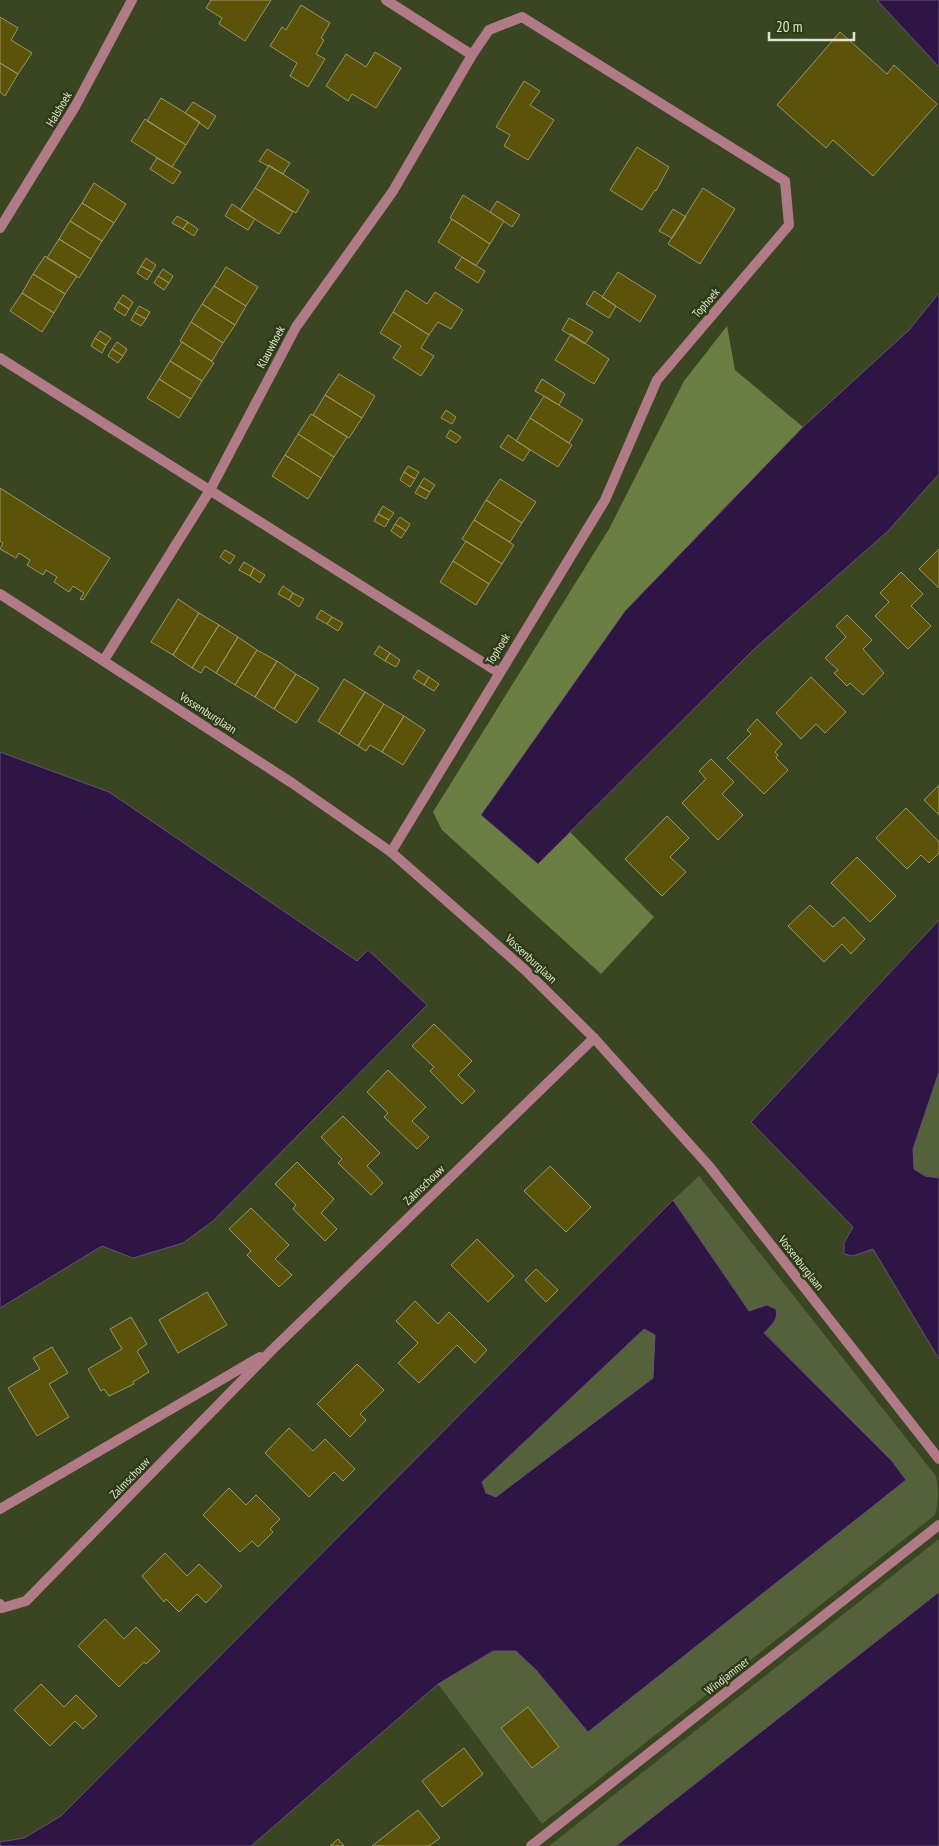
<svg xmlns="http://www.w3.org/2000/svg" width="939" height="1846" viewBox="0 0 939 1846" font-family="'PT Sans Narrow',sans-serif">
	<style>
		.green { fill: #536238 }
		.forest { fill: #6b7f43 }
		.water { fill: #2e1546; stroke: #62536f; fill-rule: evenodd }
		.building { fill: #5a5308; stroke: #98956a }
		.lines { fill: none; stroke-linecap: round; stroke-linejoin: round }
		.minor { stroke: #b07b87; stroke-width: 10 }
		.tertiary { stroke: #b07b87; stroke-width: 10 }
		.labels { text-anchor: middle; stroke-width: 5; stroke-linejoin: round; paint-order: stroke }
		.street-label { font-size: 12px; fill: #dde5d0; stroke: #2f3b17 }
	</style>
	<rect width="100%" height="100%" fill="#394621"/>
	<!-- green -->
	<path class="green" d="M939,1072V1178L925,1176L914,1169L913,1149Z
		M699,1176L936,1476C939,1489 939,1502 935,1515L542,1824L438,1684L494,1651H516L536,1670L588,1732L906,1480L892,1461L764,1332L673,1200Z
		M644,1329L655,1335L653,1378L496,1497L486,1493L482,1482Z
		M939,1539V1592L616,1846H549Z"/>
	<!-- forest -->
	<path class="forest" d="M727,326L735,370L803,427L625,611L538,864L570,832L654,917L601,974L442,830L433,812L609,529L684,381Z"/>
	<!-- water -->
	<path class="water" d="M877,0H939V67Z
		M939,293V474L887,532L754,649L538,864L481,815L625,611L803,427L909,330Z
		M0,752L109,792L357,961L368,950L427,1005L213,1221L183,1243L133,1258L102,1246L0,1308Z
		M939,920V1072L913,1149L914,1169L925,1176L939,1178V1359L873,1249L853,1256L844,1254V1243L853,1227L751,1122Z
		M673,1200L749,1311L767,1305L776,1309C779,1320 771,1325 764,1333L892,1461L906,1480L588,1732L536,1670L516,1651H493L438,1684L251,1846H0V1842L24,1838L61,1816ZM644,1329L655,1335L653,1378L496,1497L486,1493L482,1482Z
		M939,1592V1846H616Z"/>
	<!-- building -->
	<path class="building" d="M211,0H271L245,41L219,24L222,18L206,8Z
		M301,5L330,23L321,38L324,40L316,54L325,59L308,87L290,76L297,63L270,46L282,27L286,30Z
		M0,17L18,28L11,40L32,53L18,74L0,63Z
		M840,32L887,74L894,65L937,104L873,176L833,140L826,148L777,105Z
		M375,52L401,68L376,108L352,94L348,101L326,86L346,54L366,67Z
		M0,63L18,74L5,96L0,92Z
		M524,81L540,91L530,105L554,120L528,160L504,146L510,135L496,127Z
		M161,98L200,122L186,145L147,121Z
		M193,102L216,116L208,129L185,113Z
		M145,119L186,145L172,167L131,141Z
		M637,147L669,167L656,191L655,190L642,210L610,190Z
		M267,149L290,163L283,174L259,161Z
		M157,158L181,172L173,184L150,169Z
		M269,165L309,191L296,213L255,188Z
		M94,183L126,204L114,223L82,203Z
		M255,188L293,212L279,234L240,210Z
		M703,188L735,209L700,264L668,244Z
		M463,195L504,221L490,244L450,218Z
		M497,201L520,215L512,227L490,212Z
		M82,203L114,223L102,241L70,221Z
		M232,204L255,219L248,230L225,216Z
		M673,209L686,217L672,238L659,231Z
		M177,216L188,222L183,229L172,223Z
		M452,219L490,244L476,266L438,242Z
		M70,221L102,241L91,259L59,239Z
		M188,222L198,229L194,236L183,229Z
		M59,239L91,259L79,278L47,258Z
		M45,256L77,276L65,294L33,274Z
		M462,257L485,271L478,283L455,268Z
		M146,258L156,265L152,272L141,266Z
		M141,266L152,272L147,280L137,273Z
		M226,267L258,287L246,306L214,286Z
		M163,269L173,276L169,283L158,276Z
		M618,272L656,296L640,322L602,297Z
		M33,274L65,294L54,313L22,293Z
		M158,276L169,283L164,290L154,283Z
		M214,286L246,306L235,325L202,304Z
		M406,290L427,304L435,292L463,310L451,329L438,322L429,335L393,312Z
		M594,291L616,306L609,318L586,304Z
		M22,293L54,313L42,332L10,311Z
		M123,295L133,302L129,309L118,302Z
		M118,302L129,309L125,316L114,309Z
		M202,304L235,325L223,343L191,322Z
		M139,306L150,312L146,319L135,313Z
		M393,312L429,335L421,348L434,356L421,376L393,358L401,346L380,333Z
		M135,313L146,319L141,326L131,320Z
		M569,318L593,332L585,344L562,330Z
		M191,322L223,343L212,361L180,341Z
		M100,331L111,338L106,345L95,338Z
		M571,334L609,359L594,384L555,360Z
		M95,338L106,345L102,353L91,346Z
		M117,342L127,349L123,356L112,349Z
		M182,342L214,363L202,381L170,361Z
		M112,349L123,356L118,363L108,356Z
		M170,361L202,381L191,399L159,379Z
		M339,374L375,396L362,418L325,395Z
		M159,379L191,399L179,418L147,398Z
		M542,379L565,394L559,405L535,391Z
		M325,395L362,418L349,438L313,415Z
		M544,396L583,420L569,443L530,418Z
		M446,410L456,417L452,424L441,418Z
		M311,414L347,437L334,457L298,434Z
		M530,418L572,445L558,467L516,441Z
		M450,430L461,437L456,443L446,437Z
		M298,434L334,457L321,478L285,455Z
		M508,435L530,450L523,461L500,447Z
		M285,455L321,478L308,499L272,476Z
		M408,466L419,472L415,479L404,472Z
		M404,472L415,479L410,487L400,480Z
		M424,478L435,485L430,492L419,486Z
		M500,479L536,502L522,523L486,500Z
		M419,486L430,492L426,499L415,493Z
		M0,488L110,558L83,600L80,599L84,593L73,586L69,592L54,582L57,577L46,570L43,575L27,565L30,560L19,553L16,558L0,549L3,543L0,541Z
		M486,500L522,523L510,542L474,520Z
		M383,506L394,513L389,520L378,514Z
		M378,514L389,520L385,527L374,521Z
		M400,517L410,524L406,531L395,524Z
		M474,520L514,545L502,564L462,539Z
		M395,524L406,531L401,538L391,531Z
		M466,541L502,564L489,584L453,561Z
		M939,549V588L919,569Z
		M225,550L235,556L230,564L220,557Z
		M453,561L489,584L476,605L440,582Z
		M244,562L254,568L250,576L239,570Z
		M254,568L265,575L260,583L250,576Z
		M901,572L923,594L911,606L931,626L908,649L875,616L889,602L880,593Z
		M283,586L293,593L289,600L278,594Z
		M293,593L304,599L299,607L289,600Z
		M178,599L199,613L173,655L151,642Z
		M321,610L332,617L327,624L316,618Z
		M199,613L219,625L192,668L173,655Z
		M847,615L872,640L863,649L884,673L863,695L850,683L847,686L834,673L838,670L825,658L846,637L836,626Z
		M332,617L343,623L338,631L327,624Z
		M219,625L238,637L216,673L205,666L201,673L192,668Z
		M238,637L257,650L235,685L216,673Z
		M379,646L390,653L385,661L374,654Z
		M257,650L277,661L255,697L235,685Z
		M390,653L400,660L396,667L385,661Z
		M277,661L296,674L274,709L255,697Z
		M418,670L429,677L424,685L413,678Z
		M296,674L319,688L296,723L274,709Z
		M429,677L439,684L434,691L424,685Z
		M811,677L846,712L825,733L816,724L801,739L776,713Z
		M344,679L365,692L339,734L318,721Z
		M365,692L384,704L358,746L339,734Z
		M384,704L404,716L382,752L370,745L366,751L358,746Z
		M404,716L425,730L403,765L382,752Z
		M757,719L782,744L775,752L778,755L776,758L788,770L764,794L727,758L751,734L747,730Z
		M711,759L734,782L722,794L743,815L718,840L682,803L706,779L699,771Z
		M939,785V815L924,800Z
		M906,808L939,842V853L929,863L921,855L907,869L876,838Z
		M667,816L689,838L670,857L686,872L662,896L625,859Z
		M857,857L896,896L870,922L831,883Z
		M810,905L833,927L844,917L865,939L851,954L842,944L824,962L788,926Z
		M434,1024L472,1061L458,1075L475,1091L462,1104L430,1071L434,1067L412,1046Z
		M388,1070L426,1107L412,1121L429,1137L417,1149L384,1117L388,1113L367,1092Z
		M343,1116L380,1153L367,1166L383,1183L371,1195L338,1163L342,1159L321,1137Z
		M297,1162L334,1199L321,1213L337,1229L325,1241L293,1209L296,1205L275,1184Z
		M550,1166L591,1207L566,1232L524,1191Z
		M251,1208L289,1245L275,1259L292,1275L279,1287L247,1255L251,1251L229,1229Z
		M477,1239L514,1276L488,1302L451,1265Z
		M536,1269L558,1290L546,1302L525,1280Z
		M207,1292L227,1325L178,1353L159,1320Z
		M415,1301L438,1324L449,1312L487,1350L475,1363L457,1345L419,1383L398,1363L418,1343L396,1321Z
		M131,1317L147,1344L137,1351L149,1372L133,1382L134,1384L109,1396L104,1389L101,1391L88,1369L122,1349L110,1329Z
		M52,1347L68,1373L49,1384L69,1417L37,1436L8,1388L40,1369L33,1358Z
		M357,1364L384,1390L360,1414L366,1420L350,1437L317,1404Z
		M289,1428L313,1451L325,1439L355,1469L343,1481L334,1472L309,1497L265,1453Z
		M229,1488L246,1505L256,1495L280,1519L270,1529L273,1532L258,1547L252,1541L240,1552L203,1515Z
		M165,1553L187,1576L199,1564L222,1586L206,1603L197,1594L179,1612L166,1599L164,1602L142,1576Z
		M105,1619L124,1639L136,1627L160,1651L146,1664L144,1662L119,1687L78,1646Z
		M41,1684L64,1707L76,1695L97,1716L83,1729L75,1721L50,1746L14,1710Z
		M528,1707L559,1747L532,1768L501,1728Z
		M464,1748L483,1774L442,1807L422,1781Z
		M418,1810L440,1838L429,1846H372Z
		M338,1839L344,1846H330Z"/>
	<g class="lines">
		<!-- minor -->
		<path class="minor" d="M386,0L472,55L489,30L522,17L785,181L789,225L657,380L605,500L391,852
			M0,228L76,105L132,0
			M0,358L498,672
			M104,660L210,490L296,327L393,191L472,55
			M0,1509L260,1357
			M0,1604L2,1608L26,1601L272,1350L594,1038
			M531,1846L939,1525"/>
		<!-- tertiary -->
		<path class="tertiary" d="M0,594L292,783L391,852L524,969L594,1038L709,1166L939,1459"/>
	</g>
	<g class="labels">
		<!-- street labels -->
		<g class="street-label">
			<text transform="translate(59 109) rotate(-59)" y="4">Halshoek</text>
			<text transform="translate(706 303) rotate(-49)" y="4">Tophoek</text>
			<text transform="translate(271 347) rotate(-62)" y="4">Klauwhoek</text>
			<text transform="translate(498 649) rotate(-58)" y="4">Tophoek</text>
			<text transform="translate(208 713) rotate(33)" y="4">Vossenburglaan</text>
			<text transform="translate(531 959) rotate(43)" y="4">Vossenburglaan</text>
			<text transform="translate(424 1185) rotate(-44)" y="4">Zalmschouw</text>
			<text transform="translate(801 1263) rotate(52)" y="4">Vossenburglaan</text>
			<text transform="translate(130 1478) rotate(-46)" y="4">Zalmschouw</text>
			<text transform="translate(727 1676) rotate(-38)" y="4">Windjammer</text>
		</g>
	</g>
	<!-- scale -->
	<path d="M769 32v8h85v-8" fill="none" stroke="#dde5d0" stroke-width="2.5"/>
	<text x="776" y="32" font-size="15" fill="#dde5d0" stroke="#2f3b17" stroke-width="4" paint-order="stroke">20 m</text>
</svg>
